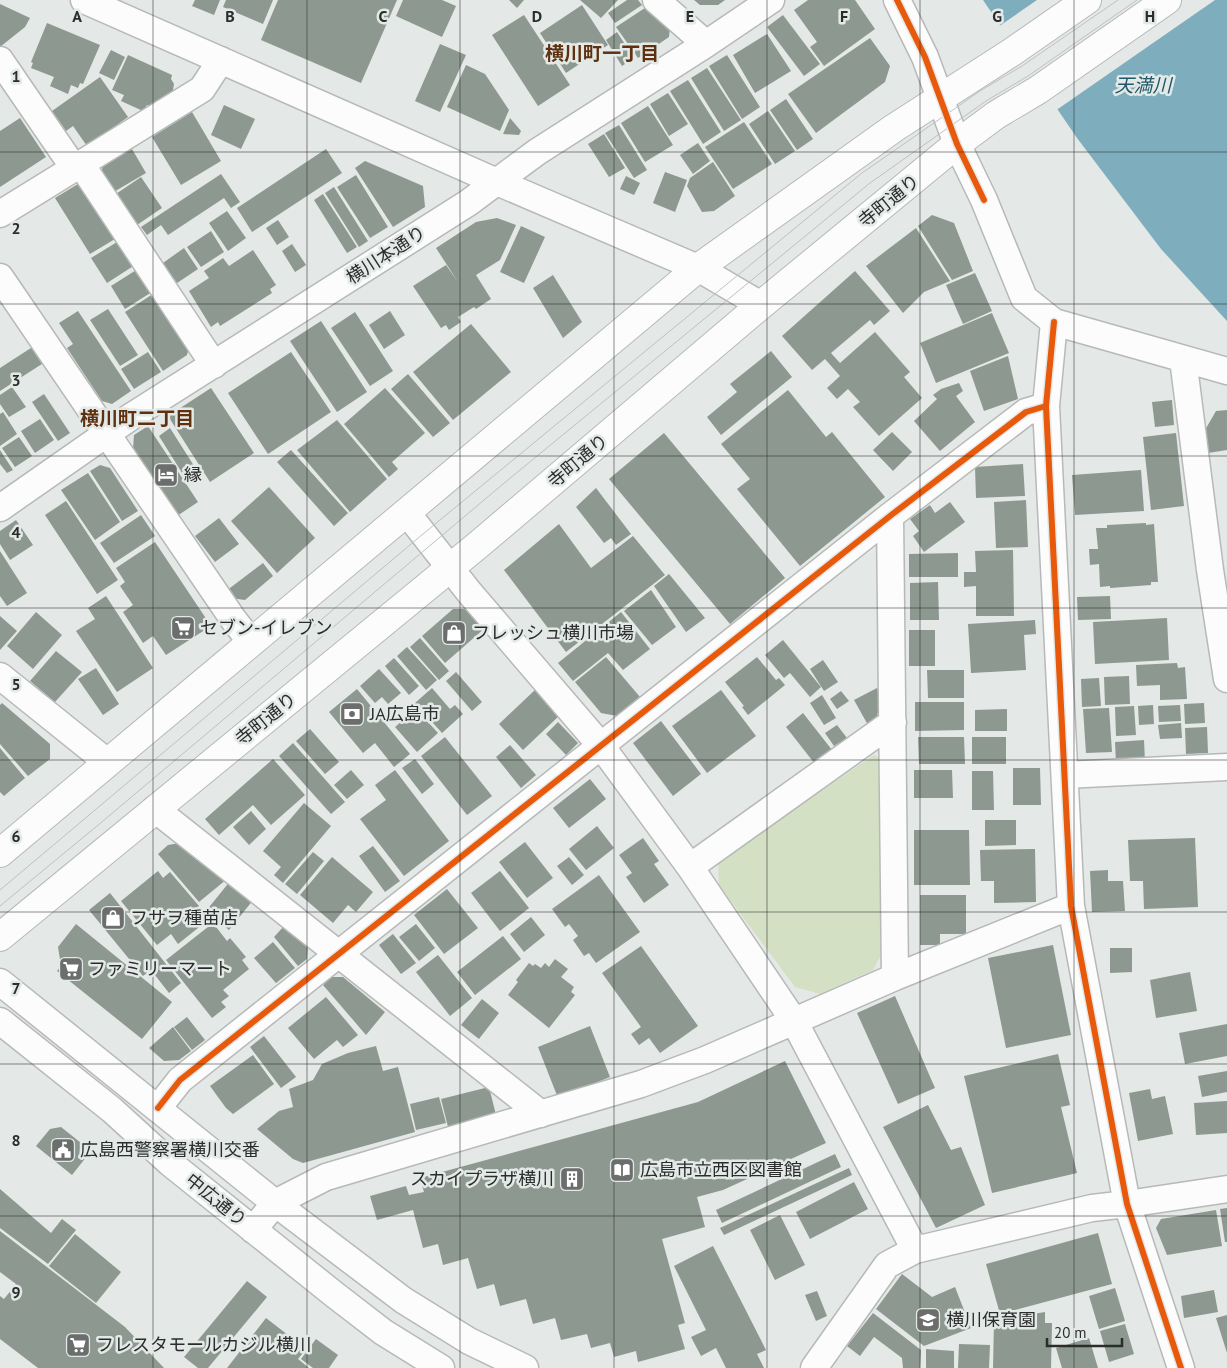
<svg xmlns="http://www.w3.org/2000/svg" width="1227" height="1368" viewBox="0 0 1227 1368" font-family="'PT Sans','Noto Sans JP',sans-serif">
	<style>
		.green { fill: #d4e0c4 }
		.water { fill: #7eaebe }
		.pier { fill: #e4e8e6 }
		.building { fill: #8d9890 }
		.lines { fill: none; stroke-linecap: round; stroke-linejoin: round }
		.minor-casing { stroke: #b7b9b8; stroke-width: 29 }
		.highway-casing { stroke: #b7b9b8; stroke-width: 30 }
		.minor { stroke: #fbfcfb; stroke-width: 26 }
		.highway { stroke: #fbfcfb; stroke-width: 28 }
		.tram { stroke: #bfc0c0; stroke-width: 1 }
		.cycleway-casing { stroke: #e3e9e7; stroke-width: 9 }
		.cycleway { stroke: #e8590c; stroke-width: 6 }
		.grid { fill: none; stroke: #2b2d2d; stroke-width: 1; stroke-opacity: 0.55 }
		.labels { text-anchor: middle; stroke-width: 5; stroke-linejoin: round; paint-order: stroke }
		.street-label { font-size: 18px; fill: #2b2d2d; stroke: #e3e9e7 }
		.poi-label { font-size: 18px; fill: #2b2d2d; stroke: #e3e9e7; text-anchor: start }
		.neighbourhood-label { font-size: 19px; font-weight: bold; fill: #5f310f; stroke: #e3e9e7 }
		.water-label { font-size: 19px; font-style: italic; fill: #22586a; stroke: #e3e9e7 }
		.grid-label { font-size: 16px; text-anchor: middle; font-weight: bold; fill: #2b2d2d; stroke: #e3e9e7; stroke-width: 5; stroke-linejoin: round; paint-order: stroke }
	</style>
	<rect width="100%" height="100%" fill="#e4e8e6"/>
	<!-- green -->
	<path class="green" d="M874,755L883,760L881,955L873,970L820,994L795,987L719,885L718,861Z"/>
	<!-- water -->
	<path class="water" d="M983,0H1227V321L1161,249L1077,138Z"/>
	<!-- pier -->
	<path class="pier" d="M1037,0H1215L1055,111L998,27Z"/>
	<!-- building -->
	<path class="building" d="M195,0H220L214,15L192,6Z
		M226,0H273L263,24L223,7Z
		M278,0H397L361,83L261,40Z
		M403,0H442L456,6L442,37L396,16Z
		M509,0H524L517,8Z
		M580,0H618L601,18Z
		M627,0H638L642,5L615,23L608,13Z
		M694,0H725L718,5H700Z
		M808,0H855L875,29L824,66L810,47L817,42L794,10Z
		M0,4L30,18L25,27L0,47Z
		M582,5L608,45L566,73L540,33Z
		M648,6L670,27L669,37L638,58L616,27Z
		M524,15L570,85L538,106L492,35Z
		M783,15L820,64L804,76L767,27Z
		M47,23L100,45L83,84L80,83L78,88L71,85L68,94L50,86L54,77L31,68L33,63L31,62Z
		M617,32L634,58L622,66L606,40Z
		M767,34L791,71L755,93L733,55Z
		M870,38L890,66L885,82L816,133L788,94Z
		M440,44L466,55L440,112L415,101Z
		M111,50L125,57L114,80L99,73Z
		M128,55L172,75L171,79L174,84L173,90L179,94L155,108L147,105L143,111L121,101L124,95L112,90Z
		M727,55L760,107L742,119L709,66Z
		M466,65L485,74L509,110L500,131L447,107Z
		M707,68L741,120L724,131L691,78Z
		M100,77L128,117L87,146L73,126L66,131L52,111Z
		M688,80L721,132L703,144L670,91Z
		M668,93L688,124L669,136L650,104Z
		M786,99L813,139L797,150L770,110Z
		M224,105L255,119L241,149L211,135Z
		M648,106L673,145L645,162L621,123Z
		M768,111L795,151L775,164L749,124Z
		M192,112L221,161L181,185L152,137Z
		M20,118L46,157L0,187V131Z
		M510,118L521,131L519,135L503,134Z
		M744,122L772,164L733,189L705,147Z
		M619,125L647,170L634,178L605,133Z
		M604,134L625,168L609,177L588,144Z
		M698,143L710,161L693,174L680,155Z
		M132,149L146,173L112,193L101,173L103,166Z
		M326,149L342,173L252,232L237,208Z
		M365,161L423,186L425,207L393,227L355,168Z
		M713,162L735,196L714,211L702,212L687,186L690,178Z
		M665,172L687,180L675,212L653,203Z
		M221,174L240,202L231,208L224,198L168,235L161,225L147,235L141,227Z
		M356,175L388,227L370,238L337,187Z
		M626,176L640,183L634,195L620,189Z
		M141,177L162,208L134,227L113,196Z
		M78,184L88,186L120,236L90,254L55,198Z
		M334,187L368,241L359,247L325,193Z
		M323,194L357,247L347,253L314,200Z
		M227,211L246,238L228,251L209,223Z
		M932,215L954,223L973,271L952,280L918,226Z
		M497,218L516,225L500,260L476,275L491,299L476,309L474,307L458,317L461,322L449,330L446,325L441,328L413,286L446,265L458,282L436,248L476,222Z
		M278,220L289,237L277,245L266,228Z
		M521,226L545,237L524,283L500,272Z
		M916,228L950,281L924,292L903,313L866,266Z
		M211,231L224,252L201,267L187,247Z
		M122,239L138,263L107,283L91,258Z
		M292,244L306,265L295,272L282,251Z
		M184,248L198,269L177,283L163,263Z
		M253,250L276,285L270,289L272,293L220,326L218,322L211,327L189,291L209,278L204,271L223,258L229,266Z
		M141,267L155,290L125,309L111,286Z
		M855,271L890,311L874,325L870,320L831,353L840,363L875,332L910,372L904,377L922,398L879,436L853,407L860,402L848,389L837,399L827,388L840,376L825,359L812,370L782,336Z
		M975,273L992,311L963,324L946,285Z
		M553,275L582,322L563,338L533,288Z
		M156,292L190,344L187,355L163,371L125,312Z
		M108,309L138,355L120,366L90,320Z
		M78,311L131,391L112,404L102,401L67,348L73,344L59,323Z
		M390,311L405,335L384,349L369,325Z
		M355,312L393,371L370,386L331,328Z
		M992,313L1009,353L936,383L920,343Z
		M321,321L367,392L337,412L290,341Z
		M471,324L511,372L453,420L413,372Z
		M34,346L45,362L0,391V368Z
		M771,351L792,377L721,435L707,417L737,392L730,384Z
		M148,352L161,372L134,389L121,369Z
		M291,352L331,412L268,454L228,393Z
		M1008,356L1018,399L984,411L970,371Z
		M408,374L450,423L433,437L391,389Z
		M959,383L963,391L956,396L975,422L940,451L914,421L937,399L933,395L941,389Z
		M12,387L26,407L9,417L0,404V395Z
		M211,388L254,453L210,482L168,416Z
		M385,388L425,433L392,462L398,469L389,477L344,424Z
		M788,390L826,437L832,432L885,497L800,566L737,489L750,479L721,444Z
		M44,394L70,433L58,441L32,402Z
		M1172,400L1174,425L1155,427L1152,402Z
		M1227,410V450L1208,453L1205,430L1216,411Z
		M3,412L17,434L0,446V414Z
		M40,419L54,440L35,453L21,431Z
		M337,420L387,479L350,512L297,450Z
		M148,426L198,502L177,516L133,449L134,435Z
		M170,428L196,469L184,476L159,436Z
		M892,432L912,452L893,471L873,450Z
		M664,433L785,578L730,624L609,479Z
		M1176,433L1184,506L1151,510L1143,437Z
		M19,437L32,456L15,467L2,448Z
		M0,450L13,470L7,473L0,464Z
		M291,450L348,513L334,526L277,462Z
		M1023,464L1025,496L976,498L975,467Z
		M100,465L110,468L138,511L122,521L90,471Z
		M1141,470L1144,511L1075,515L1072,475Z
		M88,473L120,522L95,540L61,490Z
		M269,487L315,538L277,573L231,521Z
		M596,488L631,534L616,545L611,538L604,543L576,507Z
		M1026,500L1028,547L996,548L994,502Z
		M66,501L118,580L97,594L45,515Z
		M950,502L965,522L924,552L913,536L919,531L910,519L930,505L935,513Z
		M141,515L155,536L114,563L100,543Z
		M219,518L239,544L215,562L195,536Z
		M16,520L33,545L10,560L0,544V531Z
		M1146,523V525L1154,524L1158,582H1151V585L1110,588V586L1100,587L1099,564L1090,565L1089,549H1098L1096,528H1107V525Z
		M559,524L591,568L633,536L665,575L566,652L504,570Z
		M155,542L211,626L166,655L153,636L143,643L123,612L133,605L120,586L125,582L116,568Z
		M1013,550L1014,616H976V586L964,587V572H976L975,551Z
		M0,551L27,593L7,606L0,596Z
		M958,553V577H909V554Z
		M263,563L273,576L245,600L231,598L226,591Z
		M669,574L705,618L686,632L654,586Z
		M938,582L939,620H910V583Z
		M651,590L676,627L652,645L624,611Z
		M106,596L153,668L117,692L76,631L95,619L88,608Z
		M1110,596L1111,619L1078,620L1077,597Z
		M453,609H466L485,628L445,663L422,636Z
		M36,612L62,635L33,669L7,646Z
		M621,612L650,649L623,670L608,653L573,681L558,663Z
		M0,616L17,631L0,650Z
		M1167,618L1169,660L1095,664L1093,622Z
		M1035,620L1036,634L1024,635L1026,670L971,673L968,624Z
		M909,630H935V666H909Z
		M420,638L449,671L439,680L410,647Z
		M783,640L821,687L810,697L790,673L784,678L765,655Z
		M407,647L437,680L426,690L397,656Z
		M56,651L82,672L55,702L30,681Z
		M606,657L640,697L617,716L601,713L575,682Z
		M757,657L776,680L779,678L785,685L748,715L742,707L744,706L725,682Z
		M394,658L419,686L409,695L385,666Z
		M823,660L838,682L824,691L810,669Z
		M1177,663L1178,668L1185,667L1187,699L1160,700V685L1137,686L1136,665Z
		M96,668L119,704L103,715L78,679Z
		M379,669L401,693L388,704L382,697L375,703L360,686Z
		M927,670H964V698H928Z
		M456,672L482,702L472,711L446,681Z
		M1129,676L1130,704L1105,705L1104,677Z
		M1099,678L1101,706L1082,707L1081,679Z
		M432,688L450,709L455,705L463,714L442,733L415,703Z
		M877,688L882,697L885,709L877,714L880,719L868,725L854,700Z
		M357,689L410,754L394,767L375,743L363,753L329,712Z
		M536,689L560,715L523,750L499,724Z
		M721,690L756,736L707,773L672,726Z
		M841,691L849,701L837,709L830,699Z
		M822,695L836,718L824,725L810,703Z
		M915,702H964V730L915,731Z
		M2,703L50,744V759L28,776L0,744V705Z
		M1204,703L1205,723L1185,724L1184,704Z
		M1153,705L1154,724L1139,725L1138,706Z
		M1180,705L1181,721L1159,722L1158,706Z
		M1134,706L1136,735L1116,736L1115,707Z
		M1109,708L1112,752L1086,753L1083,709Z
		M416,709L438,733L417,752L395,727Z
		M1007,709V731H975V710Z
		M803,713L832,750L815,764L786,727Z
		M661,721L701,774L673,796L633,743Z
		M558,722L578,743L566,755L546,734Z
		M1181,723L1182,738L1160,739L1158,725Z
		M837,725L847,738L834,746L825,733Z
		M1207,727L1208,753L1186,754L1185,728Z
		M310,729L339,762L325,774L296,741Z
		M445,737L492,796L467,815L421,756Z
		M918,737H964L965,764H919Z
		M972,737H1006V764H972Z
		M1144,740L1145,762L1116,763L1115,742Z
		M293,743L345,802L331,814L279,756Z
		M510,745L536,775L521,788L496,757Z
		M0,748L25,778L4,796L0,792Z
		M273,759L305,795L271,825L253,805L219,835L205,819Z
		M415,759L434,784L422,794L402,768Z
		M1013,768H1040L1041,805H1013Z
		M351,770L364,785L347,799L334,785Z
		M395,770L449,841L404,876L360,819L386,800L375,785Z
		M914,770H952L953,798H914Z
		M972,771H993L994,810H972Z
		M590,779L606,799L569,828L553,808Z
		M304,803L331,826L283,883L274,875L281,867L263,851Z
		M251,811L266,829L249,845L233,827Z
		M985,820H1016V845L985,846Z
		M597,826L614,848L586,870L569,849Z
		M914,830H969L970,885H914Z
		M643,838L659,861L654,864L669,885L644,903L626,877L632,873L619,855Z
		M1195,838L1198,907L1144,909L1143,881H1130L1128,840Z
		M186,842L227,879L199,902L158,854L168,845Z
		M525,842L553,878L527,898L499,862Z
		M373,846L400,881L385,892L359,856Z
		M1035,849L1036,902L994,903V881H981L980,850Z
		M313,852L324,861L297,894L285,884Z
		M332,857L373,892L356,912L348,905L333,923L300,895Z
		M569,857L584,875L572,885L557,866Z
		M1108,870V881H1123L1125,911L1092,912L1090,871Z
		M158,871L163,878L170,872L199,906L197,907L208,920L178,944L171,934L157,945L121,901Z
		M500,871L529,908L500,931L471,893Z
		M599,875L640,932L596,963L589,953L584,956L573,940L578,936L569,924L565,927L552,909Z
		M231,880L254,899L229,930L206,911Z
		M447,889L478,928L444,954L414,915Z
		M110,893L181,983L169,993L151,970L143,976L89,910Z
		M920,895H966V934H940V945H920Z
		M531,917L545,935L524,952L510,934Z
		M213,923L227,941L230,938L246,957L242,960L249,969L223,990L229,996L221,1002L226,1007L212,1018L166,960Z
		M76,924L172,1002L142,1039L57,971L61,966L58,947Z
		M416,924L435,948L419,961L399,937Z
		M284,926L308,946L307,959L298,966L274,937Z
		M393,934L416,963L401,974L379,945Z
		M503,936L521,959L475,995L457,972Z
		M273,942L295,968L276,983L254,958Z
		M1053,945L1071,1035L1006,1048L988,958Z
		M641,946L698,1026L660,1053L649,1038L639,1045L631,1034L641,1027L602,973Z
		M1110,948H1132V972L1110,973Z
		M438,955L472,998L450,1016L416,972Z
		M555,959L568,969L561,977L574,987L571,992L575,995L549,1028L508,995L518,982L516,980L529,963L533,966L535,964L541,968L545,963L549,967Z
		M1190,972L1197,1011L1156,1018L1150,980Z
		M332,977H343L385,1012L366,1035L323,985Z
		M895,996L935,1088L898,1104L857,1013Z
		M326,997L358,1035L343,1047L337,1040L314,1059L288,1028Z
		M482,999L499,1013L479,1039L461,1025Z
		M187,1017L205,1040L192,1050L174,1027Z
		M1227,1024V1056L1185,1064L1179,1033Z
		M590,1026L610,1077L558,1098L538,1047Z
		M173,1027L191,1051L179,1060L164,1061L149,1048Z
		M264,1036L296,1077L281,1088L250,1047Z
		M376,1046L383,1071L398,1067L415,1132L303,1163L293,1159L257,1129L279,1111L293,1107L289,1089L313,1080L322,1064L348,1053Z
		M1058,1054L1070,1105L1061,1107L1077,1173L992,1193L964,1076Z
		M253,1055L274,1084L233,1114L226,1108L210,1086Z
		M785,1061L826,1143L723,1190L697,1197L705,1227L662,1239L685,1323L678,1325L685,1349L638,1362L636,1351L614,1357L610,1343L591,1348L587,1334L561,1340L555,1318L533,1324L526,1299L500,1306L494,1284L477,1289L468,1258L443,1265L438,1244L423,1248L413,1210L377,1220L370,1196L406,1186L409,1195L424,1192L420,1178L698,1102Z
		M1227,1071V1092L1202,1097L1198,1076Z
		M489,1087L496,1115L448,1127L441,1099Z
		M1150,1089L1152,1099L1165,1096L1173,1134L1138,1141L1129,1093Z
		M439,1097L446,1123L416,1130L410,1104Z
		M1227,1101V1133L1196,1135L1194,1103Z
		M928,1105L951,1150L961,1147L985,1205L936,1228L883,1127Z
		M61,1127L91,1151L72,1175L36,1146L50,1129Z
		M835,1154L841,1167L722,1223L716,1210Z
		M849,1168L852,1175L724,1235L720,1228Z
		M854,1182L868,1209L810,1239L796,1212Z
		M0,1189L51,1233L62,1219L76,1230L48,1264L0,1228Z
		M1227,1208V1242H1225L1220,1209Z
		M1216,1210L1222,1246L1167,1255L1156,1228L1161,1219Z
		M780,1215L805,1265L775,1280L750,1230Z
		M0,1231L125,1327L164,1368H38L0,1339V1296L4,1299L16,1284L0,1272Z
		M1098,1233L1112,1284L1000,1314L986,1264Z
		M75,1234L121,1272L96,1303L49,1266Z
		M713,1246L766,1350L757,1354L764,1368H726L716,1348L701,1356L691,1337L706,1330L674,1266Z
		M902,1274L932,1297L955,1287L971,1328L924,1346L876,1309Z
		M247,1281L267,1297L208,1368H198L184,1357Z
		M1115,1288L1125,1321L1099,1329L1089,1296Z
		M1214,1290L1218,1312L1184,1318L1181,1296Z
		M817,1291L827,1316L816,1321L805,1295Z
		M1045,1312V1323H1052L1051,1368H993L994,1321Z
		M873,1313L921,1350L920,1368H903L902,1358L874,1337L860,1356L847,1346Z
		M1227,1315V1353L1216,1318Z
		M266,1318L306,1349L298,1359L309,1368H227Z
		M1125,1324L1134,1354L1109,1362L1100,1331Z
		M1089,1338L1098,1368H1062L1056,1348Z
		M316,1339L338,1355L329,1368H313L301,1359Z
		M959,1344L990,1345L989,1368H958Z
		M926,1349L954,1351V1368H926Z"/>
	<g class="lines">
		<defs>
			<path id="minor" d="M84,0L497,182L698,268L761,305
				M656,0L706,44
				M897,0L925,57L957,144L984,200L1024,298L1054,322L1227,371
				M0,60L74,168
				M81,164L214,365
				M0,214L202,89L221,60
				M0,277L233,619L251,642
				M1054,322L1046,406L1071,906L1127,1204L1181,1368
				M1183,359L1210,570L1227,679
				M0,508L132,416L468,203L537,152L706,44L771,0
				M407,513L469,592L602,747L690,867L794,1021L915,1250
				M890,516L895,977
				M0,676L107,762
				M1065,775L1227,767
				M155,809L541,1114
				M690,867L893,722
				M0,982L275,1203L403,1300L469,1341L525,1368
				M0,1021L112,1110L170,1163L335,1295L383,1332L441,1368
				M158,1108L180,1080L890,516L1026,412L1046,406
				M253,1230L275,1203L326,1177L641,1084L705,1060L895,977L1071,906
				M814,1368L887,1265L915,1250L1092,1208L1127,1204L1227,1189"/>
			<path id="highway" d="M0,853L698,268L894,128L1012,52L1087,0
				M0,937L478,545L761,305L957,144L996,115L1038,90L1167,0"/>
		</defs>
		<!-- minor casing -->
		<use href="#minor" class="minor-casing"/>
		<!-- highway casing -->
		<use href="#highway" class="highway-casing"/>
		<!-- minor -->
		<use href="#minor" class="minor"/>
		<!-- highway -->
		<use href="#highway" class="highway"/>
		<!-- tram -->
		<path class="tram" d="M0,890L423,534L862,173L980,91L1022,66L1118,0
			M0,906L97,826L509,479L870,183L986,101L1028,76L1137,0"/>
		<defs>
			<path id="cycleway" d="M897,0L925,57L957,144L984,200
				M1054,322L1046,406L1071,906L1127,1204L1181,1368
				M158,1108L180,1080L890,516L1026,412L1046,406"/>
		</defs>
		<!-- cycleway casing -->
		<use href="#cycleway" class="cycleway-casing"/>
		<!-- cycleway -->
		<use href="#cycleway" class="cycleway"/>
	</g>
	<!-- grid -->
	<path class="grid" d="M153,0V1368M307,0V1368M460,0V1368M614,0V1368M767,0V1368M920,0V1368M1074,0V1368M0,152H1227M0,304H1227M0,456H1227M0,608H1227M0,760H1227M0,912H1227M0,1064H1227M0,1216H1227"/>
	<!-- icons -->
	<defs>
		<symbol id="hotel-square" viewBox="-11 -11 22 22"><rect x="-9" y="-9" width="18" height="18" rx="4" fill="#6c6e6e" stroke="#e3e9e7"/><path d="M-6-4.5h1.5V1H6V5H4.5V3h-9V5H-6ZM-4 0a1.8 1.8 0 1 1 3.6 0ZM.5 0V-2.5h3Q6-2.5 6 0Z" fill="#fff"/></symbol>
		<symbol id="supermarket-square" viewBox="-11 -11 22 22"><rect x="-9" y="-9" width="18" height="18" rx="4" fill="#6c6e6e" stroke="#e3e9e7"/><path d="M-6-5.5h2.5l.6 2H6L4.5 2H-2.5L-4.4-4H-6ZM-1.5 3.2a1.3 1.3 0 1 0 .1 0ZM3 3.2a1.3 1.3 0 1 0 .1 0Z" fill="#fff"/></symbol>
		<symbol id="shop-square" viewBox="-11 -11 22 22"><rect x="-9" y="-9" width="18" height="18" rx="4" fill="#6c6e6e" stroke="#e3e9e7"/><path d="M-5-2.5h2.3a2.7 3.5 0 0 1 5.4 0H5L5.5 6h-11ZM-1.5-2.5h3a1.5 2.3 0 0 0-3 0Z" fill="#fff"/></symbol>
		<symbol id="bank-square" viewBox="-11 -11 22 22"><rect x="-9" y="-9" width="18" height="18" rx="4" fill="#6c6e6e" stroke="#e3e9e7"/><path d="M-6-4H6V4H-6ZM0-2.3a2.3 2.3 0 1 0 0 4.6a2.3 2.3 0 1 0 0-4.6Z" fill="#fff"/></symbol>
		<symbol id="civic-square" viewBox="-11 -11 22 22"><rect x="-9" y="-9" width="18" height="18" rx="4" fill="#6c6e6e" stroke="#e3e9e7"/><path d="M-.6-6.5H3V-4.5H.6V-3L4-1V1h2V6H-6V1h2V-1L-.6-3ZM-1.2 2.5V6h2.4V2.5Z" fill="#fff"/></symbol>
		<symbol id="library-square" viewBox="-11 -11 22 22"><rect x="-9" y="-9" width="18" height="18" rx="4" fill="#6c6e6e" stroke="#e3e9e7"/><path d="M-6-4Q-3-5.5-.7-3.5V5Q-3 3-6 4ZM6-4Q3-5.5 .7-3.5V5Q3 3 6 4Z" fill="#fff"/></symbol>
		<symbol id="building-square" viewBox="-11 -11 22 22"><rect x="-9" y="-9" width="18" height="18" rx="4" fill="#6c6e6e" stroke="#e3e9e7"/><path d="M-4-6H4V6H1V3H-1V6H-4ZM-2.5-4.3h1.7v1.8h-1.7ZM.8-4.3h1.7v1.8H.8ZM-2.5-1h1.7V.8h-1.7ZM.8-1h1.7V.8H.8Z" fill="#fff"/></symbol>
		<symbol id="school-square" viewBox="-11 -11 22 22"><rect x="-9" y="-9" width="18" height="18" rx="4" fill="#6c6e6e" stroke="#e3e9e7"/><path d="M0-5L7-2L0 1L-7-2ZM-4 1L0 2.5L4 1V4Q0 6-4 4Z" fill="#fff"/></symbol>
	</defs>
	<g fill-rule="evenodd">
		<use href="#hotel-square" x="152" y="461" width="28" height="28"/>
		<use href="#supermarket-square" x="169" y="614" width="28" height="28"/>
		<use href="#shop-square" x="440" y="619" width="28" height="28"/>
		<use href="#bank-square" x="338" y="700" width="28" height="28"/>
		<use href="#shop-square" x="99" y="904" width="28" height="28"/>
		<use href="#supermarket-square" x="57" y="955" width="28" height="28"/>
		<use href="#civic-square" x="49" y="1136" width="28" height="28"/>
		<use href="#library-square" x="608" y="1156" width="28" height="28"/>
		<use href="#building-square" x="558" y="1165" width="28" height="28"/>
		<use href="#school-square" x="914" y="1306" width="28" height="28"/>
		<use href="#supermarket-square" x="64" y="1331" width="28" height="28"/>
	</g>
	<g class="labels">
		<!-- street labels -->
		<g class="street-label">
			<text transform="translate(889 201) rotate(-39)" y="6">寺町通り</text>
			<text transform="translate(386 255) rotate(-33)" y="6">横川本通り</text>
			<text transform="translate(578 461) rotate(-40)" y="6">寺町通り</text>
			<text transform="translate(266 719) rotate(-39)" y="6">寺町通り</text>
			<text transform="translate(216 1200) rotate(39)" y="6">中広通り</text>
		</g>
		<!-- poi labels -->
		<g class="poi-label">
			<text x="184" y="481">縁</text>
			<text x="200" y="634">セブン-イレブン</text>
			<text x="472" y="639">フレッシュ横川市場</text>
			<text x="370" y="720">JA広島市</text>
			<text x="130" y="924">フサヲ種苗店</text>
			<text x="88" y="975">ファミリーマート</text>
			<text x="80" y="1156">広島西警察署横川交番</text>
			<text x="640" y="1176">広島市立西区図書館</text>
			<text x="554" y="1185" text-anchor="end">スカイプラザ横川</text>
			<text x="946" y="1326">横川保育園</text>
			<text x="96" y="1351">フレスタモールカジル横川</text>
		</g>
		<!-- neighbourhood labels -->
		<g class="neighbourhood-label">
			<text x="602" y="60">横川町一丁目</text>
			<text x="137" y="425">横川町二丁目</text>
		</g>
		<!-- water labels -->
		<g class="water-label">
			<text x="1143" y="92">天満川</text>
		</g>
	</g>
	<g class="grid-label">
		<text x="77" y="22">A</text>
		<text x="230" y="22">B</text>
		<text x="383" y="22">C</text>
		<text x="537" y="22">D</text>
		<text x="690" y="22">E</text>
		<text x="844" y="22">F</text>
		<text x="997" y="22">G</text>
		<text x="1150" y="22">H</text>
		<text x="16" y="82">1</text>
		<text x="16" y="234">2</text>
		<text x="16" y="386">3</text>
		<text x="16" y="538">4</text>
		<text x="16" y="690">5</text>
		<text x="16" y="842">6</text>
		<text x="16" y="994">7</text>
		<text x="16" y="1146">8</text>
		<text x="16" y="1298">9</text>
	</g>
	<!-- scale -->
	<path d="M1047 1338v8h75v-8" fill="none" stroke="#2b2d2d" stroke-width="2.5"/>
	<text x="1054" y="1338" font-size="15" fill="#2b2d2d" stroke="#e3e9e7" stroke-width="4" paint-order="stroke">20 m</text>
</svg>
